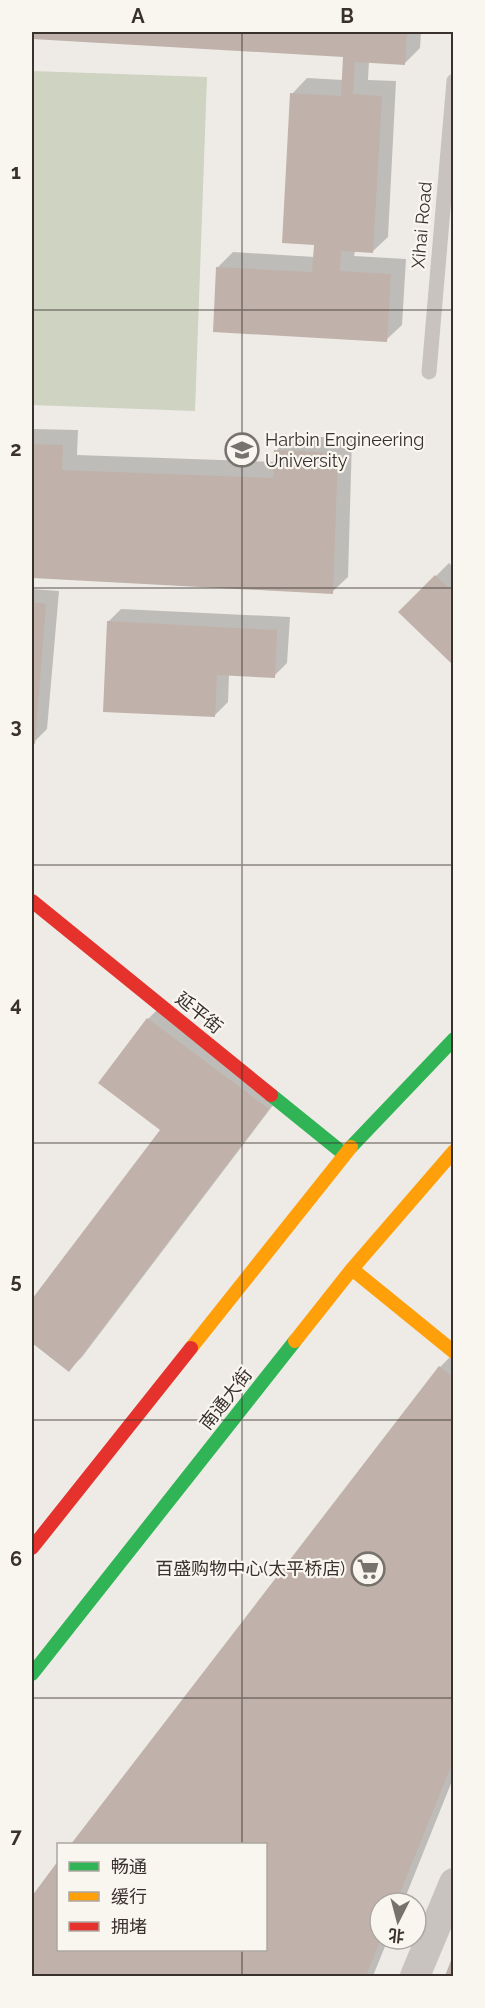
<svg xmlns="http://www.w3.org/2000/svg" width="485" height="2008" viewBox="0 0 485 2008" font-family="Raleway,'Noto Sans SC',sans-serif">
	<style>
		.green { fill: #ced3c2 }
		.shadow { fill: #0003 }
		.building { fill: #c0b2aa }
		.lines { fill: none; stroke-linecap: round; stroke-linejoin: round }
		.lane { stroke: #c8c3be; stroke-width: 15 }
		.street { stroke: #c8c3be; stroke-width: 30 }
		.fast { stroke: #30b455; stroke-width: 14 }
		.slow { stroke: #ff9f0a; stroke-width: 14 }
		.jam { stroke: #e5322d; stroke-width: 14 }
		.grid { fill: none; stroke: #39312c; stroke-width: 1.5; stroke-opacity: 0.55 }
		.labels { text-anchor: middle; stroke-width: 4.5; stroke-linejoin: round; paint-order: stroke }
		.street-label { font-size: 18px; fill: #39312c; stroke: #f9f5ef }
		.poi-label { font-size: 18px; fill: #39312c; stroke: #f9f5ef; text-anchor: start }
		.neatline { fill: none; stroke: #39312c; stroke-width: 2 }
		.grid-label { font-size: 20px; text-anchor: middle; font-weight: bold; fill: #39312c }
	</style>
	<rect width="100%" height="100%" fill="#eeebe6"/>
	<!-- green -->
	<path class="green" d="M32,71L207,77L195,411L32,405Z"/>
	<!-- shadow -->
	<path class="shadow" d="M32,32H421L420,48L405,63L369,61L368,80L396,81L388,237L372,252L355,251L354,256L406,259L402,325L386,340L218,267L233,252L315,257V243L292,94L307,78L343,80L344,55L32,37Z
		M32,429L78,430L77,455L275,462L276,451L291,436L352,438L348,577L332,592L32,576Z
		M449,563L454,568V664L400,612Z
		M32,589L59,591L47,729L34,742H32Z
		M121,609L290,617L287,663L274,676L229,674L228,702L215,715L108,622Z
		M161,1006L280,1096L82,1357L69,1370L32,1342V1301L162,1130L100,1083L148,1019Z
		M453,1354L454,1776L403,1903H380V1939H388L373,1976H32V1898L58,1863V1950H266V1844H73L440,1367Z"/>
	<!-- building -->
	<path class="building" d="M32,32H407L405,65L355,62L353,94L382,96L373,253L341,251L340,271L391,274L387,342L213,332L216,267L312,272L314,245L282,243L290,93L341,96L343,57L32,39Z
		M32,444L63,445L62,470L273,478L274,450L338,453L333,594L32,578Z
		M435,575L454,593V666L398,612Z
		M32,602L46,604L35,744L32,743Z
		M107,621L277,630L275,678L217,675L215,717L103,712Z
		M147,1018L269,1109L69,1372L32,1343V1299L160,1130L98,1083Z
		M439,1366L454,1378V1759L396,1903H380L381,1939L366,1976H32V1896L58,1861V1950H266V1844H71Z
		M453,1955L454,1976H445Z"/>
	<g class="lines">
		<!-- lane -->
		<path class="lane" d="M429,372L454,81"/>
		<!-- street -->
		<path class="street" d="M415,1976L454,1883"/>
		<!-- fast -->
		<path class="fast" d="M271,1095L344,1154
			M351,1147L454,1039
			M32,1674L295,1341"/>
		<!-- slow -->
		<path class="slow" d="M352,1269L454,1352
			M295,1341L352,1269L454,1151
			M191,1348L351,1147"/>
		<!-- jam -->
		<path class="jam" d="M32,901L271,1095
			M32,1548L191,1348"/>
	</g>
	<!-- grid -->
	<path class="grid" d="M242,32V1844M32,310H454M32,588H454M32,865H454M32,1143H454M32,1420H454M32,1698H454M242,1950V1976"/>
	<!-- icons -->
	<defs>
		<symbol id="university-ring" viewBox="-11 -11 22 22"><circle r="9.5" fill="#f9f5ef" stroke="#78726d" stroke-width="1.5"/><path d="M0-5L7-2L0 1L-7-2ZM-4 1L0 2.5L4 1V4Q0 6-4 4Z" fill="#78726d"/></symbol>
		<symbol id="supermarket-ring" viewBox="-11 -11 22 22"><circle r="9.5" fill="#f9f5ef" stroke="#78726d" stroke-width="1.5"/><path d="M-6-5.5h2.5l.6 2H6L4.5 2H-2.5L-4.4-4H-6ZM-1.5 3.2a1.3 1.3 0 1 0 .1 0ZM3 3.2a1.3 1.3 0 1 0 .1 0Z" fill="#78726d"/></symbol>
	</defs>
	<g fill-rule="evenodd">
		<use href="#university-ring" x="223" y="431" width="38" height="38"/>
		<use href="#supermarket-ring" x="349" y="1550" width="38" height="38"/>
	</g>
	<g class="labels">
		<!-- street labels -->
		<g class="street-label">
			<text transform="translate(422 225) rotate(-85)" y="6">Xihai Road</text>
			<text transform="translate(199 1013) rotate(39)" y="6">延平街</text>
			<text transform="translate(226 1399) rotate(-52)" y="6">南通大街</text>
		</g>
		<!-- poi labels -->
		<g class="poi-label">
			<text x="265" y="446">Harbin Engineering<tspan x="265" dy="21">University</tspan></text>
			<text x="345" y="1575" text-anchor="end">百盛购物中心(太平桥店)</text>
		</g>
	</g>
	<!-- border -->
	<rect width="485" height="2008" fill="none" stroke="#f9f5ef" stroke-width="66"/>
	<!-- legend -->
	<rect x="57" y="1843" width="210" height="108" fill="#f9f5ef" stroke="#aca7a1" stroke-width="1.5"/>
	<rect x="69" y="1862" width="30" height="9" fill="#30b455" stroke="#aca7a1" stroke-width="1.5"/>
	<text x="111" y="1873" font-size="18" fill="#39312c">畅通</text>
	<rect x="69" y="1892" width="30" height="9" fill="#ff9f0a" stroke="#aca7a1" stroke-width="1.5"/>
	<text x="111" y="1903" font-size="18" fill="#39312c">缓行</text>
	<rect x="69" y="1922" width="30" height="9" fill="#e5322d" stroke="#aca7a1" stroke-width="1.5"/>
	<text x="111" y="1933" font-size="18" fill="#39312c">拥堵</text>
	<!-- north arrow -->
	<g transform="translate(398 1921) rotate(186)"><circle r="28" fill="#f9f5ef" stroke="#aca7a1" stroke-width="1.5"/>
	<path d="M0-4.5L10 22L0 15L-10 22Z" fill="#78726d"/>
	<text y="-9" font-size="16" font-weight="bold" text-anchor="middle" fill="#39312c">北</text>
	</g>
	<rect x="33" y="33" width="419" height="1942" class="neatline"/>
	<g class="grid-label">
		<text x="138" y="23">A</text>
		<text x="347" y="23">B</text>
		<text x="16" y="179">1</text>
		<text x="16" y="456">2</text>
		<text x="16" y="733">3</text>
		<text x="16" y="1011">4</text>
		<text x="16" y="1288">5</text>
		<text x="16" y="1566">6</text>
		<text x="16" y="1843">7</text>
	</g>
</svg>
